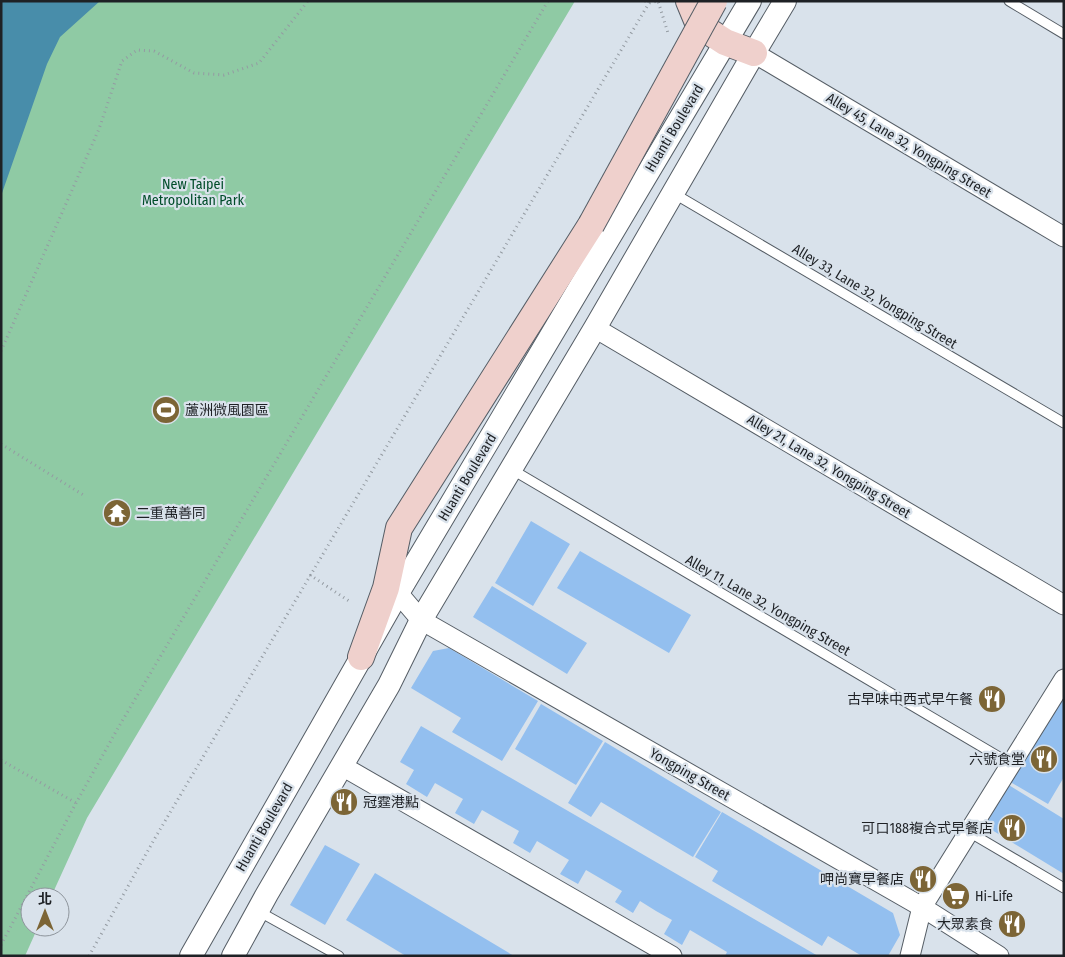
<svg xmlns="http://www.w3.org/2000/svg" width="1065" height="957" viewBox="0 0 1065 957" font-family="'Fira Sans Condensed','Noto Sans TC',sans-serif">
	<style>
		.green { fill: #8fcaa4 }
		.water { fill: #488daa }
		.building { fill: #93bfef }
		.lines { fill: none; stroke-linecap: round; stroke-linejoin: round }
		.service-casing { stroke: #555d65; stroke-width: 11 }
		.minor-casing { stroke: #555d65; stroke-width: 21 }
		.tertiary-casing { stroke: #555d65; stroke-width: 24 }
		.secondary-casing { stroke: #555d65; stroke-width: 28 }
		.path { stroke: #949ba2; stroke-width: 3; stroke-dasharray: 1 4; stroke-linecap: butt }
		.service { stroke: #fff; stroke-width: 9 }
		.minor { stroke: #fff; stroke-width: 19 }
		.tertiary { stroke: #fff; stroke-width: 22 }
		.secondary { stroke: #efd0cc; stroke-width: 26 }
		.secondary-bridge-casing { stroke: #555d65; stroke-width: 28; stroke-linecap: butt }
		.secondary-bridge { stroke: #efd0cc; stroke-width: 26 }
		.labels { text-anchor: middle; stroke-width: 4.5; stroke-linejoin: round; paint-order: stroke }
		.street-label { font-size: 14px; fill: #1e2125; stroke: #d9e2eb }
		.park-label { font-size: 14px; fill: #004d2a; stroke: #d9e2eb }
		.poi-label { font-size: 14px; fill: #1e2125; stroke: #d9e2eb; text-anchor: end }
	</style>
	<rect width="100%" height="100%" fill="#d9e2eb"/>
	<!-- green -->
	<path class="green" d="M1,1H575L87,818L51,897H30V927H38L25,956H1Z"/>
	<!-- water -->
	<path class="water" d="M1,1H100L60,37L47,64L1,196Z"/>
	<!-- building -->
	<path class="building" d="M531,521L570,544L533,606L495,583Z
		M580,551L691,615L669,653L557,588Z
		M492,586L587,643L567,674L473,617Z
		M449,648L538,701L502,761L452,732L461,718L411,688L433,651Z
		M1064,683V777L1048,804L1000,776Z
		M541,704L603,741L576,785L515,749Z
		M421,726L575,815L818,956H725L727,952L690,930L682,945L664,934L672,920L656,911L640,901L633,913L615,902L622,891L586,870L578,884L560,874L569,860L537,841L530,853L513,843L519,831L482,810L474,824L455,813L463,799L435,783L427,797L406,784L414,770L400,762Z
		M605,742L721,812L693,857L601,802L591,817L568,803Z
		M999,779L1064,819V874L974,819Z
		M722,812L893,913L900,935L888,956H862L828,936L822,946L712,881L718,871L695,857Z
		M325,845L360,864L325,925L290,905Z
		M375,873L514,956H406L346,920Z"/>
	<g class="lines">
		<defs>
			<path id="service" d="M1009,1L1064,34
				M673,193L1064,423
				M511,469L1011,764
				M969,832L1064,888
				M258,911L339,956"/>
			<path id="minor" d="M754,53L1064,237
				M595,328L1064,605
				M387,589L398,593L421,620L922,907L999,956
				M342,766L672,956
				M910,956L922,907L1064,679"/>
			<path id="tertiary" d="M191,956L398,593L750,1
				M233,956L267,894L389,685L421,620L595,328L754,53L785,1"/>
			<path id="secondary" d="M689,1L699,25L725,42L754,53
				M361,657L386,588L399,528L591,225"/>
		</defs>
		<!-- service casing -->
		<use href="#service" class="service-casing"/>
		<!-- minor casing -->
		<use href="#minor" class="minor-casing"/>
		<!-- tertiary casing -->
		<use href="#tertiary" class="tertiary-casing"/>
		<!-- secondary casing -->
		<use href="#secondary" class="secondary-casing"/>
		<!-- path -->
		<path class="path" d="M645,1L649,3L658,1L668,33
			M1,351L99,129L122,61L137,50L154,51L194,73L224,75L259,63L308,1
			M1,444L85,496
			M310,575L349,601
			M1,760L76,803
			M1,945L76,803L118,728L548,1
			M89,956L155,838L649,3V1"/>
		<!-- service -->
		<use href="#service" class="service"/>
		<!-- minor -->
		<use href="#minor" class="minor"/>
		<!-- tertiary -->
		<use href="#tertiary" class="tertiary"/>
		<!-- secondary -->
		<use href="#secondary" class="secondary"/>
		<defs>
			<path id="secondary-bridge" d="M591,225L714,1"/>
		</defs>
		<!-- secondary-bridge casing -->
		<use href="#secondary-bridge" class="secondary-bridge-casing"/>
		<!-- secondary-bridge -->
		<use href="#secondary-bridge" class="secondary-bridge"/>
	</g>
	<!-- icons -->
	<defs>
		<symbol id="stadium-disc" viewBox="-11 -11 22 22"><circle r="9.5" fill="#7c6536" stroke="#d9e2eb"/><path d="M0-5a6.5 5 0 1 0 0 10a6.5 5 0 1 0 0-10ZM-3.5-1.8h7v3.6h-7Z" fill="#fff"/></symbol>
		<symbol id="temple-disc" viewBox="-11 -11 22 22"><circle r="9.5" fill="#7c6536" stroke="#d9e2eb"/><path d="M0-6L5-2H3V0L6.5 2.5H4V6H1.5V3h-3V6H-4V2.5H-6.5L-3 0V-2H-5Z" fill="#fff"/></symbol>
		<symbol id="restaurant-disc" viewBox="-11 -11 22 22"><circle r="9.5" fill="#7c6536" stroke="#d9e2eb"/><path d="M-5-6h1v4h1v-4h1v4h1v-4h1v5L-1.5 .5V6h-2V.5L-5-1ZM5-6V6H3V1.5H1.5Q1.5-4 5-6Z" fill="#fff"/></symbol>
		<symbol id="supermarket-disc" viewBox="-11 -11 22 22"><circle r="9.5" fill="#7c6536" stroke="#d9e2eb"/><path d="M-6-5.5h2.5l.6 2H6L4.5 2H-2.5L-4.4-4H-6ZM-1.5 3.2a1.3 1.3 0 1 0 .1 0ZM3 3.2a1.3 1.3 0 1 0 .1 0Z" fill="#fff"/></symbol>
	</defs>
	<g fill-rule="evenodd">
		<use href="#stadium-disc" x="150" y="394" width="32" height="32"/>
		<use href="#temple-disc" x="101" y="497" width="32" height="32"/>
		<use href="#restaurant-disc" x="976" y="683" width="32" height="32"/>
		<use href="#restaurant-disc" x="1028" y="743" width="32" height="32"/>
		<use href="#restaurant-disc" x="328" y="786" width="32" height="32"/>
		<use href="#restaurant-disc" x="996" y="812" width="32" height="32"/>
		<use href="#restaurant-disc" x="907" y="863" width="32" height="32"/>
		<use href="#supermarket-disc" x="940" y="880" width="32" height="32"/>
		<use href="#restaurant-disc" x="996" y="908" width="32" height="32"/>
	</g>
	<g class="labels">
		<!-- street labels -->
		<g class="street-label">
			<text transform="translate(674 128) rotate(-59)" y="5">Huanti Boulevard</text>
			<text transform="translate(909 145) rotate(31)" y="5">Alley 45, Lane 32, Yongping Street</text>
			<text transform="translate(875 296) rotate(31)" y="5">Alley 33, Lane 32, Yongping Street</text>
			<text transform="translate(829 466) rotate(31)" y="5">Alley 21, Lane 32, Yongping Street</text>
			<text transform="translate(467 477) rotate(-59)" y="5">Huanti Boulevard</text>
			<text transform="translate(768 605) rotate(30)" y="5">Alley 11, Lane 32, Yongping Street</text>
			<text transform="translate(690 774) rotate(30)" y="5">Yongping Street</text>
			<text transform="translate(264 827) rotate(-60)" y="5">Huanti Boulevard</text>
		</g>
		<!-- park labels -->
		<g class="park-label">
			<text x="193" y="189">New Taipei<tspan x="193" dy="16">Metropolitan Park</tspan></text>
		</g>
		<!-- poi labels -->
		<g class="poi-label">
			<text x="185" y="415" text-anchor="start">蘆洲微風園區</text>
			<text x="136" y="518" text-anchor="start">二重萬善同</text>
			<text x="973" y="704">古早味中西式早午餐</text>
			<text x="1025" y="764">六號食堂</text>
			<text x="363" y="807" text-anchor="start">冠霆港點</text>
			<text x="993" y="833">可口188複合式早餐店</text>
			<text x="904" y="884">呷尚寶早餐店</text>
			<text x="975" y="901" text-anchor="start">Hi-Life</text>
			<text x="993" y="929">大眾素食</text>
		</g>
	</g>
	<!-- border -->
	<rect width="1065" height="957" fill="none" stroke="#1e2125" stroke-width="5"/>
	<!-- north arrow -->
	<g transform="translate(45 912)"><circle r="24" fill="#d9e2eb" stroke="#8e959c"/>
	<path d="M0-4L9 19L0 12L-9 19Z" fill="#7c6536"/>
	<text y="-8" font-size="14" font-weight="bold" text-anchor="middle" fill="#1e2125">北</text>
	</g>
</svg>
